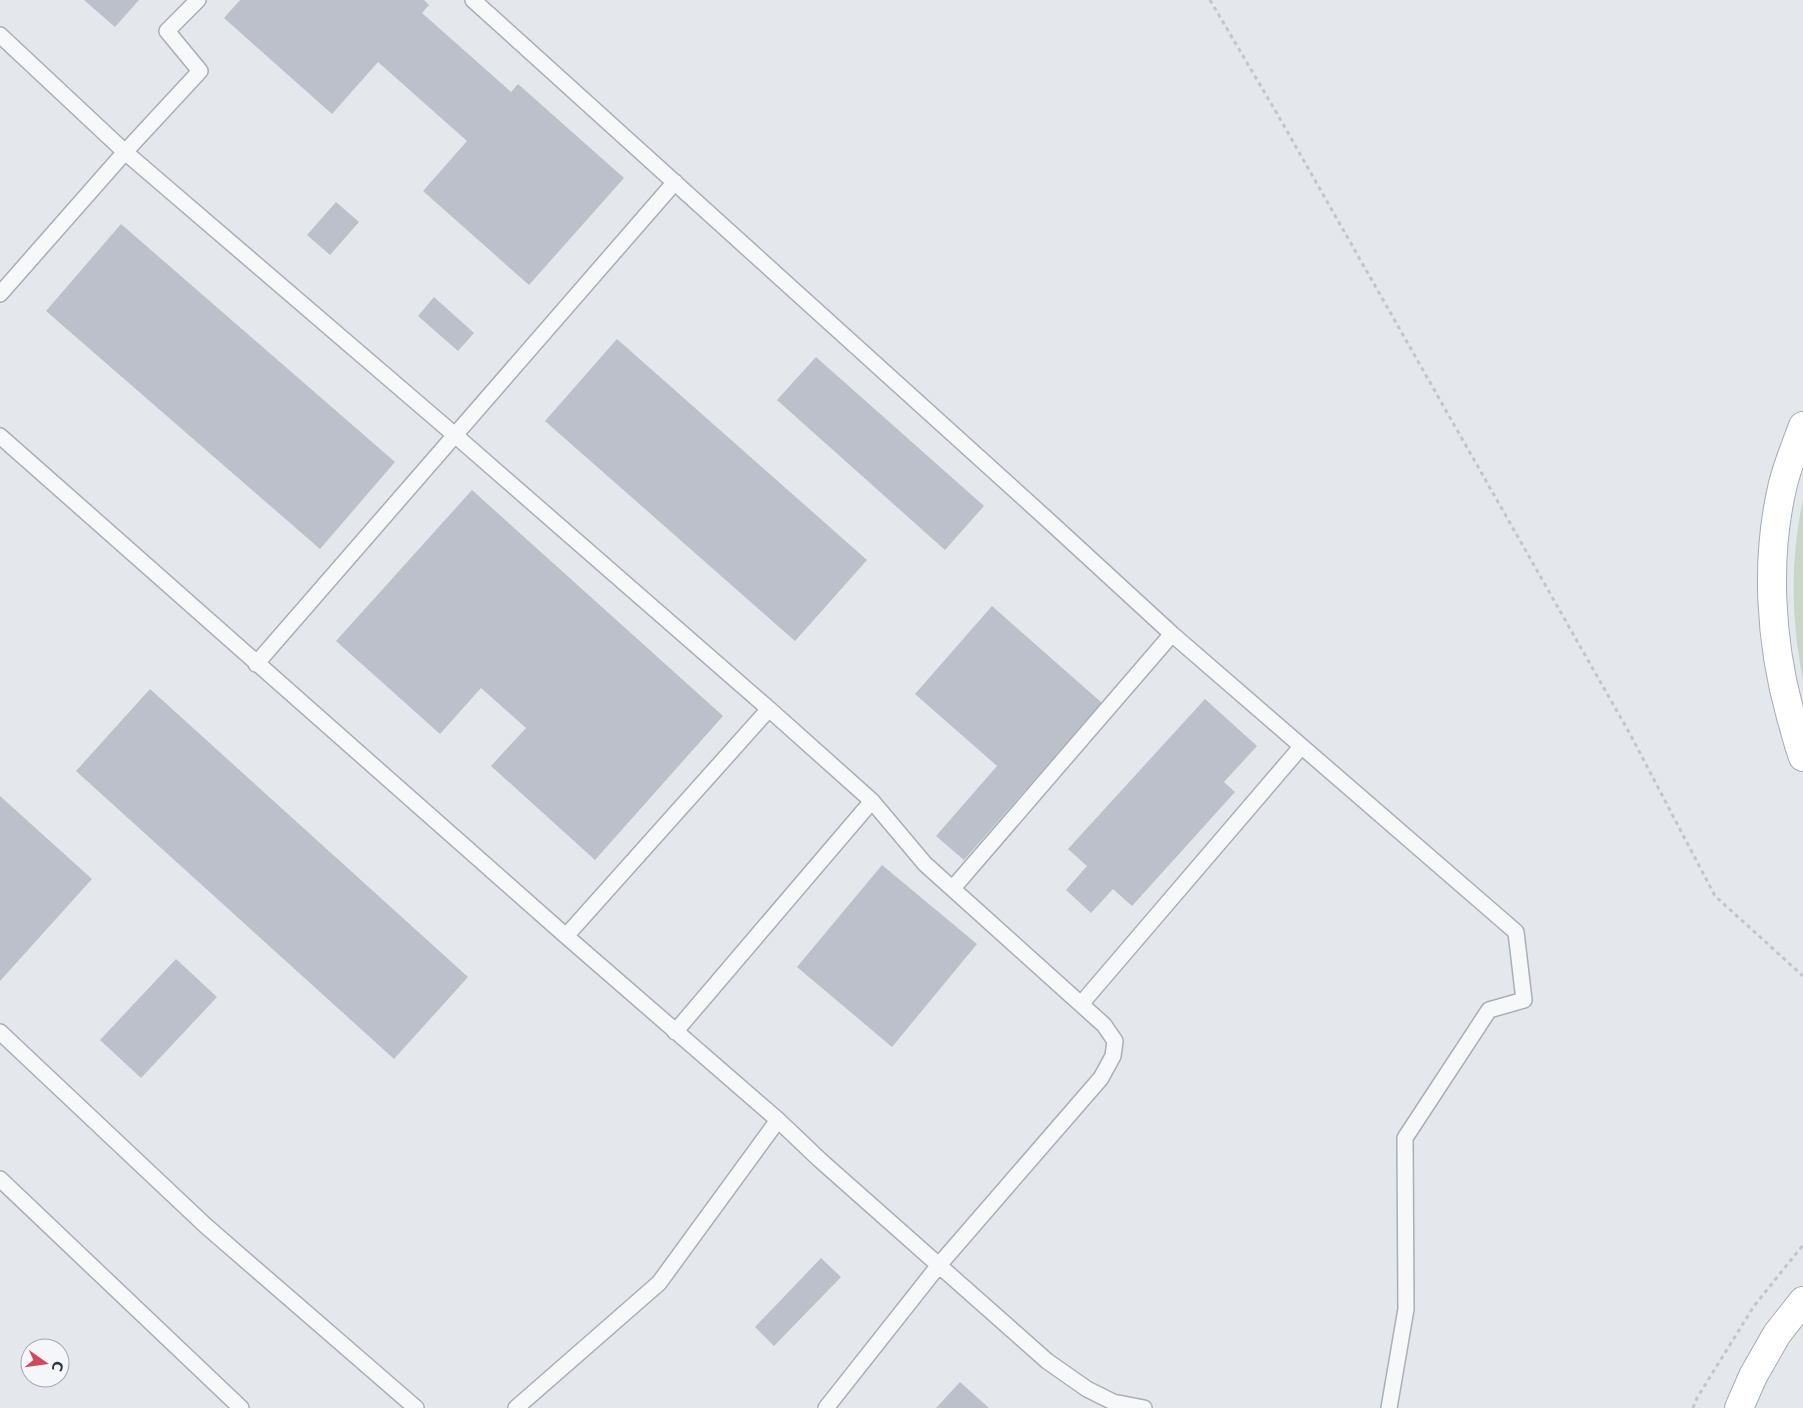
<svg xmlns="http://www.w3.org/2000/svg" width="1803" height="1408" viewBox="0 0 1803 1408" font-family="'DejaVu Sans',sans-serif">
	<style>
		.green { fill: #c9d6c5 }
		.building { fill: #bbc0ca }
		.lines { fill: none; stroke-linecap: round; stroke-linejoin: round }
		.lane-casing { stroke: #a9aeb7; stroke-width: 18 }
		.primary-casing { stroke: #a3abb8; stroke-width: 30 }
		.path { stroke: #c2c5cb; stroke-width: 3; stroke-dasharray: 4 4; stroke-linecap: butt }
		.lane { stroke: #f7f8fa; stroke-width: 15 }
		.primary { stroke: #fff; stroke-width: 28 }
	</style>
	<rect width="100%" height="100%" fill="#e4e7ec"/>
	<!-- green -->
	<path class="green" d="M1803,500V680C1791,620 1790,559 1803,500Z"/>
	<!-- building -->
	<path class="building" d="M84,0H139L115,27Z
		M240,0H424L429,5L422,13L511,92L518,84L624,178L529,285L423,191L467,141L378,62L332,114L224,18Z
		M336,202L359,222L330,255L307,235Z
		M121,224L395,462L320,549L46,311Z
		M434,297L474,333L458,351L418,316Z
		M617,339L867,560L795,641L545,421Z
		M816,357L984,506L945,550L777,400Z
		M472,490L723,716L595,860L491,766L526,728L481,688L440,734L336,641Z
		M992,606L1102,703L964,860L936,836L997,766L915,694Z
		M150,689L468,977L394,1059L76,771Z
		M1205,699L1257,746L1224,782L1235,792L1132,906L1113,889L1091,913L1066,890L1087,866L1068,849Z
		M0,796L92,879L0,981Z
		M882,865L977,944L892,1047L797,967Z
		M176,959L217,997L141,1078L100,1040Z
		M821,1258L841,1277L774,1346L755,1327Z
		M960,1382L989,1408H936Z"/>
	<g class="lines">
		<defs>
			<path id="lane" d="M473,0L1049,521L1172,634L1516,932L1524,1000L1489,1010L1405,1138L1406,1309L1389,1408
				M0,35L125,152L456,436L769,709L872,801L925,864L1104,1025L1115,1041L1113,1056L1101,1078L939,1265L826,1408
				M0,294L125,152L200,71L167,31L198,0
				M0,436L566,936L778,1120L820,1160L1047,1361L1087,1389L1113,1402L1144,1408
				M256,664L675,182
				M953,888L1172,634
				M566,936L769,709
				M1081,1004L1301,747
				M0,1032L206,1226L416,1408
				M675,1032L872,801
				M0,1179L241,1408
				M516,1408L659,1283L778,1120"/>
			<path id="primary" d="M1803,426C1796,445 1788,464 1783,484C1765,559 1770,642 1791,717C1795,730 1798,744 1803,757
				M1739,1408L1753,1376L1777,1334L1803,1301"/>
		</defs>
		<!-- lane casing -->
		<use href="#lane" class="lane-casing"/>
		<!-- primary casing -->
		<use href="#primary" class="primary-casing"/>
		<!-- path -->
		<path class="path" d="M1210,0L1279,117L1630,734L1715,896L1803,976
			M1693,1408L1697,1398L1754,1306L1803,1245"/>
		<!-- lane -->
		<use href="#lane" class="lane"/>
		<!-- primary -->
		<use href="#primary" class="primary"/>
	</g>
	<!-- north arrow -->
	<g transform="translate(45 1363) rotate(104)"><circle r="24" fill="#f4f6f9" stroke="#a4a8b1"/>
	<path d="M0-4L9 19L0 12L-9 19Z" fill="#d1495b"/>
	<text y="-8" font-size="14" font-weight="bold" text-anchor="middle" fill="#2b3445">С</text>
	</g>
</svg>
